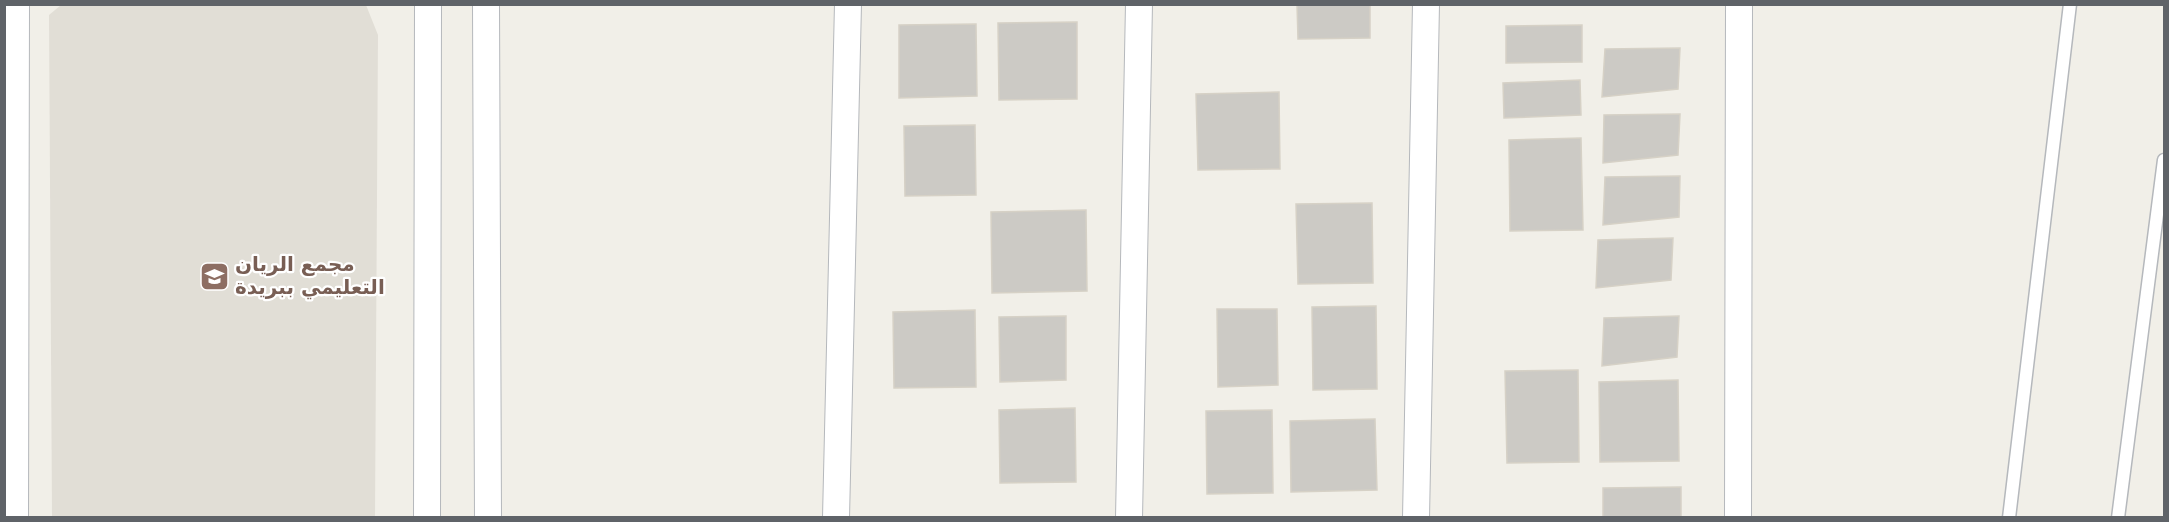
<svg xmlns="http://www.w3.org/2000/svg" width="2169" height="522" viewBox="0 0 2169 522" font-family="'DejaVu Sans','Noto Sans Arabic',sans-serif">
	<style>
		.education { fill: #e1ded6 }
		.building { fill: #cccac5; stroke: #d6d1c6; stroke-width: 1.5 }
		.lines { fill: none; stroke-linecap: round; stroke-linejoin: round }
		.lane-casing { stroke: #b5b8bc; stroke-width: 15 }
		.street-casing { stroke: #b5b8bc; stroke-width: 28 }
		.lane { stroke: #fff; stroke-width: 12 }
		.street { stroke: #fff; stroke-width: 26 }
		.labels { text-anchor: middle; stroke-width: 4.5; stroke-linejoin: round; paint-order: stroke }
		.education-label { font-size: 20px; font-weight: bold; fill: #785e54; stroke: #fff; text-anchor: start }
	</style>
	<rect width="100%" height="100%" fill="#f1efe8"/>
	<!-- education -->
	<path class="education" d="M61,5H366L378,35L375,517H52L49,15Z"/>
	<!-- building -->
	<path class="building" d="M1297,4H1370V38L1298,39Z
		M1077,22V99L999,100L998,23Z
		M976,24L977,96L899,98V25Z
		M1582,25V62L1506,63V26Z
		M1680,48L1678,89L1602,97L1605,49Z
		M1580,80L1581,115L1504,118L1503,83Z
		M1279,92L1280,169L1198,170L1196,94Z
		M1680,114L1678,155L1603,163L1604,115Z
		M975,125L976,195L905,196L904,126Z
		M1581,138L1583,230L1510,231L1509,140Z
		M1680,176L1679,217L1603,225L1605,177Z
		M1372,203L1373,283L1298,284L1296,204Z
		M1086,210L1087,291L992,293L991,212Z
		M1673,238L1671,280L1596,288L1598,240Z
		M1376,306L1377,389L1313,390L1312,307Z
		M1217,309H1277L1278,385L1218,387Z
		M975,310L976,387L894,388L893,312Z
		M1066,316V380L1000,382L999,317Z
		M1679,316L1677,357L1602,366L1604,318Z
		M1578,370L1579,462L1507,463L1505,371Z
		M1678,380L1679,461L1600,462L1599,382Z
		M1075,408L1076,482L1000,483L999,410Z
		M1272,410L1273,493L1207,494L1206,411Z
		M1375,419L1377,490L1291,492L1290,421Z
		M1681,487V518H1603V488Z"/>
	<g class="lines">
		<defs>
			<path id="lane" d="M2009,518L2070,4
				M2118,518L2164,160"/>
			<path id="street" d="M486,4L488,518
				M15,518L16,4
				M427,518L428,4
				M836,518L848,4
				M1129,518L1139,4
				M1416,518L1426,4
				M1738,518L1739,4"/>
		</defs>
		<!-- lane casing -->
		<use href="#lane" class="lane-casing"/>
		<!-- street casing -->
		<use href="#street" class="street-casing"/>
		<!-- lane -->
		<use href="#lane" class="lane"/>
		<!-- street -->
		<use href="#street" class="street"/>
	</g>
	<!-- icons -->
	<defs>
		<symbol id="school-square" viewBox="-11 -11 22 22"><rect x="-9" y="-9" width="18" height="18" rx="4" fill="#8d6e63" stroke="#fff"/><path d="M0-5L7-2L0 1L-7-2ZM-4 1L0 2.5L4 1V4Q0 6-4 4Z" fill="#fff"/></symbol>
	</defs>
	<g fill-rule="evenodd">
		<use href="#school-square" x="198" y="260" width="33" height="33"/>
	</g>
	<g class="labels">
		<!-- education labels -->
		<g class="education-label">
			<text x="235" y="271">مجمع الريان<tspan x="235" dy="23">التعليمي ببريدة</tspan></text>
		</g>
	</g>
	<!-- border -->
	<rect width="2169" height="522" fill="none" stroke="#5f6368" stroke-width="12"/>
</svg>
